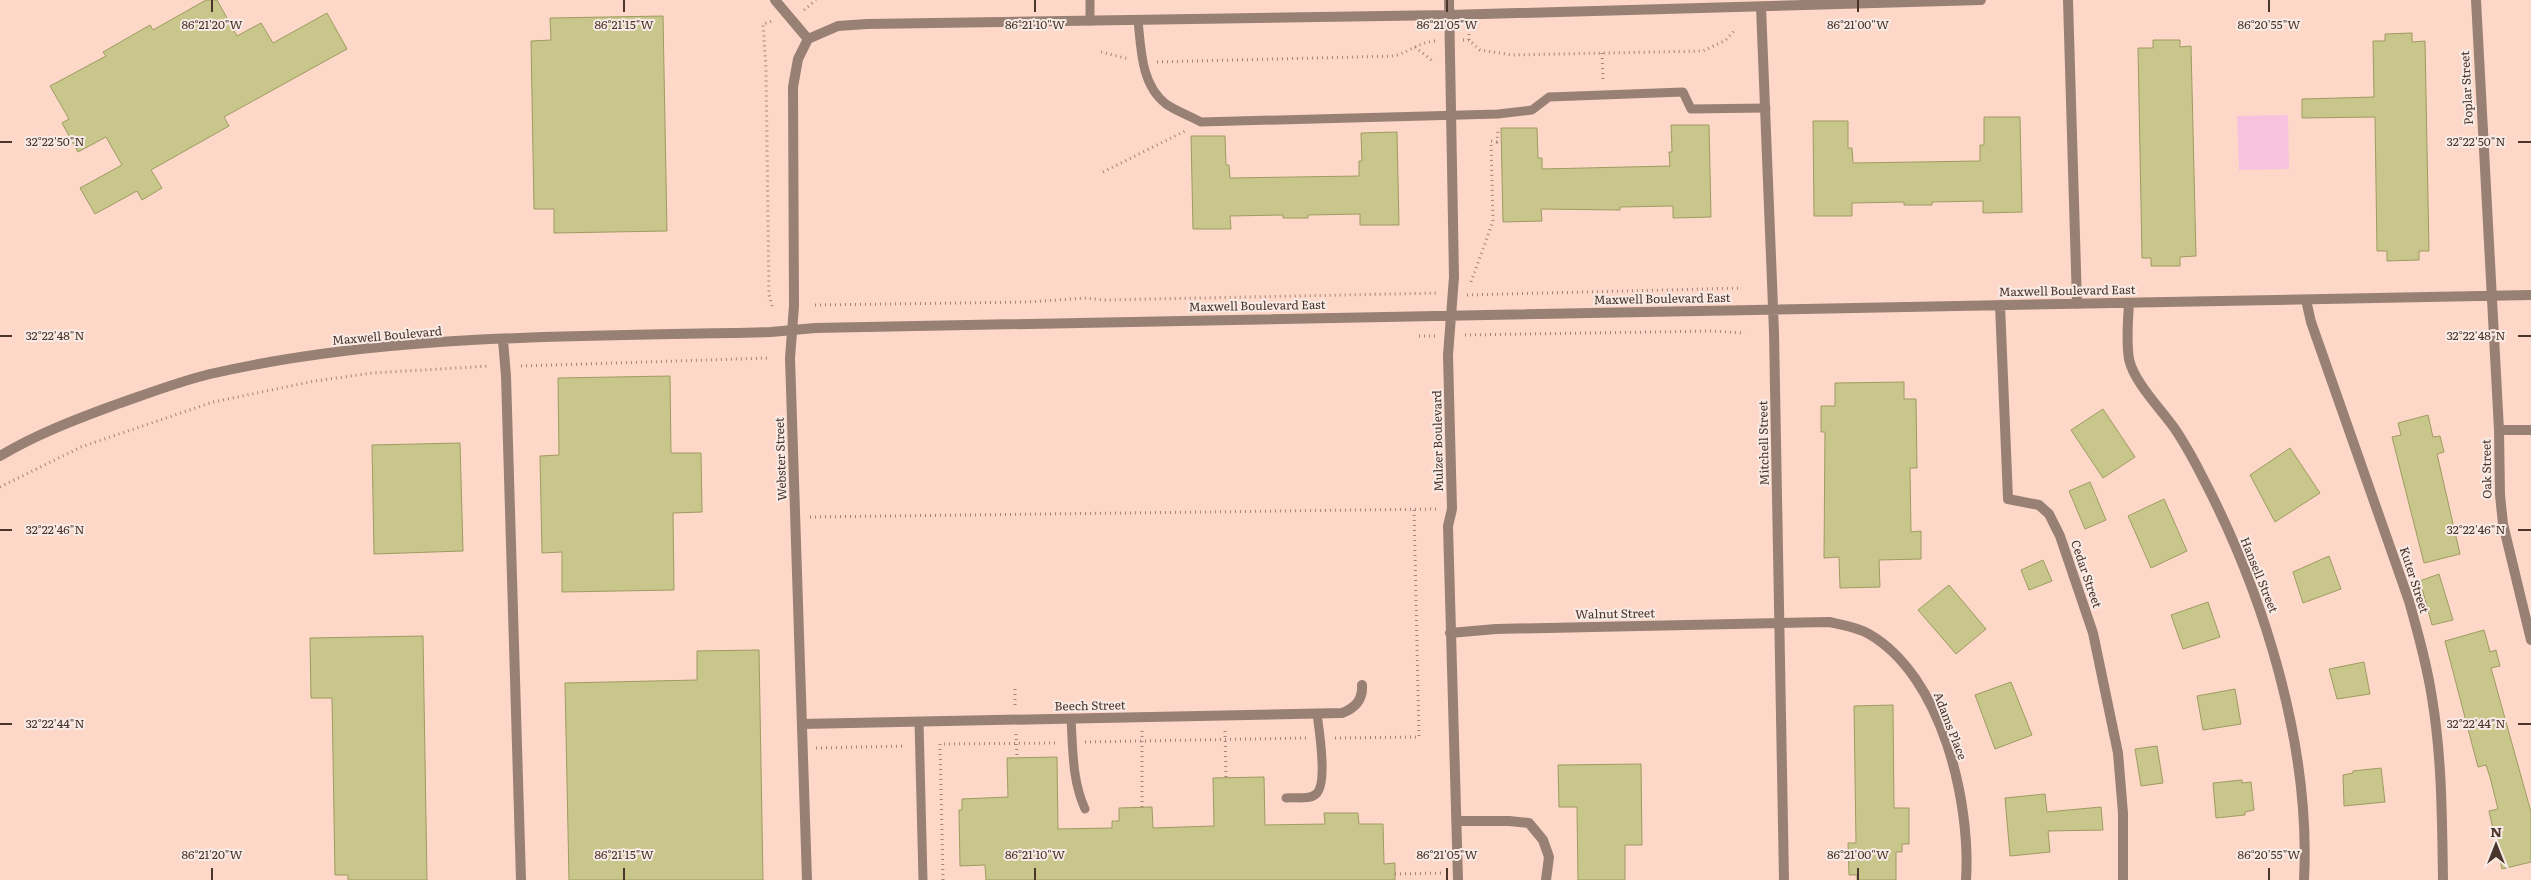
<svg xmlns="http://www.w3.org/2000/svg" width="2531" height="880" viewBox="0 0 2531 880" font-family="Literata,serif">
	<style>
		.garden { fill: #f7c2de }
		.building { fill: #c9c68b; stroke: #9e9b61 }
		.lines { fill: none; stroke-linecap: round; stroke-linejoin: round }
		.path { stroke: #a38577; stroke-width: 3; stroke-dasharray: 1 4; stroke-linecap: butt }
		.service { stroke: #998075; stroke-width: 9 }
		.minor { stroke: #998075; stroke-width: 10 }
		.ticks { fill: none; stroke: #4b3429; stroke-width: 2 }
		.labels { text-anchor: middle; stroke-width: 4; stroke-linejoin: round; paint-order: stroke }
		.street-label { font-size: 12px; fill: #4b3429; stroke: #f8ebe6 }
		.ticks-label { font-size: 12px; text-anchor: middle; fill: #4b3429; stroke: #f8ebe6; stroke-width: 4; stroke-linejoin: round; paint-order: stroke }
	</style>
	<rect width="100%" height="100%" fill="#fdd8c8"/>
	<!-- garden -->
	<path class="garden" d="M2288,115L2289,169L2239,170L2237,116Z"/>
	<!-- building -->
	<path class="building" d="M206,0H217L237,36L261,23L273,43L327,13L347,49L224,117L229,126L151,170L162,188L142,200L137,191L95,214L80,188L122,165L106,137L78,152L62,123L69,119L50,86L106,56L103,52L150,25L153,30Z
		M663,16L667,231L554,233V209H534L531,41L551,40L550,18Z
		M2412,33V42L2425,41L2429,251H2419V260L2387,261V251H2377L2375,117L2302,118V99L2374,97L2373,41H2385V34Z
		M2153,40H2180V47L2191,46L2196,256L2180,257V266H2151V258H2142L2138,48H2153Z
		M1984,117H2020L2022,212L1983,213V201L1932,202V205H1904V202L1852,203V216H1814L1813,121H1848V148H1852L1853,163L1980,161V145H1984Z
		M1671,125H1709L1711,217L1673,218V206L1620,207V210L1541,209L1542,221L1503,222L1501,128H1537L1538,158H1542V169L1670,166L1669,152H1672Z
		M1397,132L1399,225H1360V214L1308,215V218H1283V215L1230,216L1231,229H1193L1191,136H1225L1226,165H1229L1230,178L1359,176V161H1362L1361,133Z
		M670,376L671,453H701L702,512L673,513L674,590L562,592V552L542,553L540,456L559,455L558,378Z
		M1904,382V399H1916L1917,468H1910L1911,532L1921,531V559L1879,560L1880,587L1840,588L1839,557L1824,558L1825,432H1821V406H1835V383Z
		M2103,409L2135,457L2103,478L2071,430Z
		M2428,415L2433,437L2440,436L2444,452L2437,454L2460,554L2424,563L2392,437L2401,435L2398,423Z
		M460,443L463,551L374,554L372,445Z
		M2290,448L2320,493L2275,522L2250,475Z
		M2090,482L2106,520L2085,529L2069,491Z
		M2164,499L2187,551L2151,568L2128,516Z
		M2329,556L2341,589L2303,603L2293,572Z
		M2043,560L2052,581L2029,590L2021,570Z
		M2439,574L2453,620L2432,625L2420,581Z
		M1949,585L1986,629L1956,654L1918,610Z
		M2208,602L2220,637L2183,649L2171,615Z
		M2484,630L2490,652L2496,650L2500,666L2491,668L2531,812V862L2502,869L2489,811L2498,809L2490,777L2486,765L2478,767L2445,641Z
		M423,636L427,880H348V875H335L332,698H311L310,638Z
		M759,650L763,880H569L565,683L697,680V651Z
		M2364,662L2370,694L2337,699L2329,669Z
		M2011,682L2032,735L1995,749L1975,695Z
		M2235,689L2241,724L2203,730L2197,696Z
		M1893,705L1894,808H1909V844H1902V852H1896V880H1857V875H1849L1848,843H1856L1854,706Z
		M2157,746L2163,783L2141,786L2135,749Z
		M1057,757L1058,829L1112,828V821H1119V808L1152,807L1153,828L1214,826L1213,778L1264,777L1265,825L1325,824L1324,813H1358L1359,824H1383L1384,864L1395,863V880H986L985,865L960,866L959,810H962V799L1008,797L1007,758Z
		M1641,764L1642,845H1625V880H1578L1577,807H1559L1558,765Z
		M2381,768L2385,802L2344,806L2343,775L2353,773V771Z
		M2242,780V783L2251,782L2254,810L2245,812V815L2216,818L2213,783Z
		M2045,794L2047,812L2101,807L2103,830L2048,831L2050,852L2010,856L2005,798Z"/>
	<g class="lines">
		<!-- path -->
		<path class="path" d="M804,10L816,0
			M1469,29V40
			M1463,40H1469L1480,50L1512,55L1703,51L1726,40L1734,31
			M1415,47L1434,62
			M1101,52L1129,59
			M1602,53L1603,80
			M1157,62L1395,56C1410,51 1420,42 1435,41
			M1103,172L1185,131
			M1471,282L1493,221L1491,141L1497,142L1498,129
			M1467,295L1742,288
			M815,305L1028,302L1086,298L1105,300L1439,293
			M772,306L769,295L766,69L763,24L772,21
			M1465,335L1710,331L1745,333
			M1419,336H1436
			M521,366L770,358
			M0,487L81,447L213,402L315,381L372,373L490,366
			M810,517L1437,509
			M1015,689V705
			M1142,731V808
			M1225,731L1226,778
			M1016,734L1017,758
			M1335,738L1419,737L1414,508
			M1085,742L1306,738
			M816,748L905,746
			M1395,874L1442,873
			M943,880L940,744L1059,743"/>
		<!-- service -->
		<path class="service" d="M1090,0V21
			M1138,20C1141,49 1141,85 1166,104C1176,111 1190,116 1201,122L1498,114L1532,110L1549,97L1683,92L1691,109L1766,108
			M1071,719C1073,750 1072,780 1085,809
			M919,722L923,880
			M1286,798C1294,797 1310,800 1316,794C1328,784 1319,729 1317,714"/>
		<!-- minor -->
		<path class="minor" d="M775,0L808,39
			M1449,0L1454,277L1448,355L1452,509L1448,526L1458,880
			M2068,0L2077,304
			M2476,0L2499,430L2500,495L2503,524L2531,640
			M1761,7L1774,332L1784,880
			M808,39L838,26L867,24L1449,15L1981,0
			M2306,300L2311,322L2409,601C2418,633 2427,665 2432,698C2442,758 2442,819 2443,880
			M2129,303C2128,321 2126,341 2129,359C2134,383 2163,411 2177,432C2186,446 2195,462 2203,478C2264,595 2311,746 2304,880
			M2000,305L2008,499L2039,505L2049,514L2060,536L2093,633L2118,753L2123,813V880
			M503,340L506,376L521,880
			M2499,430H2531
			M0,456C35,435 74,420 112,406C144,395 177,382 210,374C393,332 584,337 771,332L815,328L2531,295
			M1450,633L1496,629L1829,622C1843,625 1857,627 1869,634C1942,676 1971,802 1966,880
			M802,724L1342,713C1355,708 1363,700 1362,685
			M1457,821H1509L1529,823L1543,840L1549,857L1546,880
			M807,880L790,358L794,306L793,87L798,59L808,39"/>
	</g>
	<!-- ticks -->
	<path class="ticks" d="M212,0V12M624,0V12M1035,0V12M1447,0V12M1858,0V12M2269,0V12M0,142H12M2518,142H2531M0,336H12M2518,336H2531M0,530H12M2518,530H2531M0,724H12M2518,724H2531M212,868V880M624,868V880M1035,868V880M1447,868V880M1858,868V880M2269,868V880"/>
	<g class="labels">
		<!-- street labels -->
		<g class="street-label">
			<text transform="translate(2467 88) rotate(-93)" y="4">Poplar Street</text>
			<text transform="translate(2067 291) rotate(-1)" y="4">Maxwell Boulevard East</text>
			<text transform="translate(1662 299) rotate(-1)" y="4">Maxwell Boulevard East</text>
			<text transform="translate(1257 306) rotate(-1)" y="4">Maxwell Boulevard East</text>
			<text transform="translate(387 336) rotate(-5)" y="4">Maxwell Boulevard</text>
			<text transform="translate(1438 441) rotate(-91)" y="4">Mulzer Boulevard</text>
			<text transform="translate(1764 443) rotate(-91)" y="4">Mitchell Street</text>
			<text transform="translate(781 459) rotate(-92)" y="4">Webster Street</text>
			<text transform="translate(2487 469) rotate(-91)" y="4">Oak Street</text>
			<text transform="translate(2086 574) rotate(71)" y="4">Cedar Street</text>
			<text transform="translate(2259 575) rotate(68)" y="4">Hansell Street</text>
			<text transform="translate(2414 580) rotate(72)" y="4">Kuter Street</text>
			<text transform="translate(1615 614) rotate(-1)" y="4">Walnut Street</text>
			<text transform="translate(1090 706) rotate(-1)" y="4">Beech Street</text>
			<text transform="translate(1950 726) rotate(69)" y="4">Adams Place</text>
		</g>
	</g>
	<g class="ticks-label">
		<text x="212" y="29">86°21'20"W</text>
		<text x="624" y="29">86°21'15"W</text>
		<text x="1035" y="29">86°21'10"W</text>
		<text x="1447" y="29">86°21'05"W</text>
		<text x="1858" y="29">86°21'00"W</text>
		<text x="2269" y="29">86°20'55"W</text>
		<text x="55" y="146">32°22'50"N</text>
		<text x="2476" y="146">32°22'50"N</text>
		<text x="55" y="340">32°22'48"N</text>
		<text x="2476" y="340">32°22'48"N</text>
		<text x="55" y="534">32°22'46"N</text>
		<text x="2476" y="534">32°22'46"N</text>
		<text x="55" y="728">32°22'44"N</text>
		<text x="2476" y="728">32°22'44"N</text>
		<text x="212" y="859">86°21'20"W</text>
		<text x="624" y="859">86°21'15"W</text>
		<text x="1035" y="859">86°21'10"W</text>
		<text x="1447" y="859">86°21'05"W</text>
		<text x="1858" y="859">86°21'00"W</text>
		<text x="2269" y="859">86°20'55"W</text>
	</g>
	<!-- north arrow -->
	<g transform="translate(2496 845)" stroke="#f8ebe6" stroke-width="4" paint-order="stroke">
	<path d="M0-4L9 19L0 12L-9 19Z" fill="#4b3429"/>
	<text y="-8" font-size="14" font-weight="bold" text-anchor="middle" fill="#4b3429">N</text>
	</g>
</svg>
